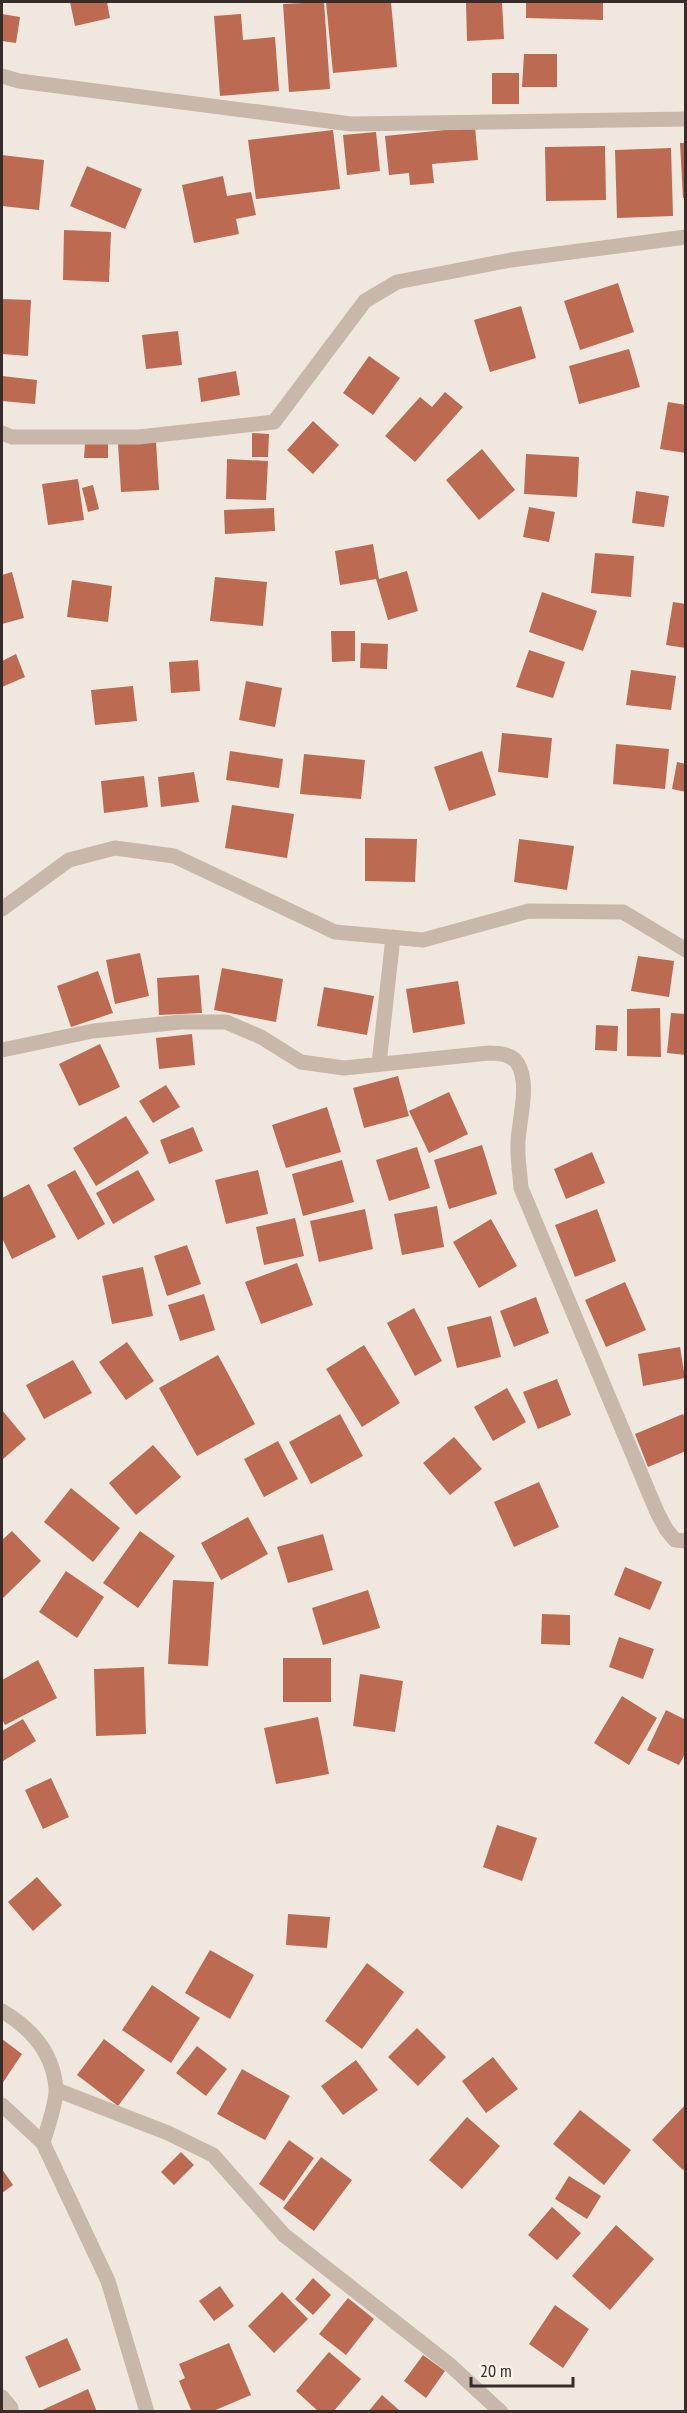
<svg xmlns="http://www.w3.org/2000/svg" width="687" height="2413" viewBox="0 0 687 2413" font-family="'PT Sans Narrow',sans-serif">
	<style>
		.building { fill: #bc6a51 }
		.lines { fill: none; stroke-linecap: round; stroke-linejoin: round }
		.minor { stroke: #c8b8ab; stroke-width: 15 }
	</style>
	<rect width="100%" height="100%" fill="#f0e8de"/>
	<!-- building -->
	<path class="building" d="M70,2H107L110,18L75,26Z
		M324,2L330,89L289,92L283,4Z
		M326,2H391L397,67L333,73Z
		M466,2H502L504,39L467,41Z
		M526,2H603V20L526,18Z
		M2,14L20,17L16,43L2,41Z
		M241,14L243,40L275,37L279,91L220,96L214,16Z
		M524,54H557V87H522Z
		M492,73H519V104H492Z
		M475,127L478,160L432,164L434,183L410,185L409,173L389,175L385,136Z
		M333,130L340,189L256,199L248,140Z
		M376,132L380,171L347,175L343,135Z
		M680,143H686V198H683Z
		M605,146L606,200L546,201L545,147Z
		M671,148L673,216L617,218L615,150Z
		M2,155L44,160L39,210L2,206Z
		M87,166L142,189L125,229L70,206Z
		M223,176L227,196L251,192L256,215L236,219L239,234L194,243L182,185Z
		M64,230L111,232L109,282L63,280Z
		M618,283L634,332L580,350L564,301Z
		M2,299L31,300L28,356L2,354Z
		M521,306L536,358L490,372L474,320Z
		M178,331L182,365L146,369L142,335Z
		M629,349L640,387L579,404L569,366Z
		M369,356L400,378L373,415L343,393Z
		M236,371L240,395L201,402L198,378Z
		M2,376L37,380L35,404L2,401Z
		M445,392L463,407L415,462L385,436L420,397L432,407Z
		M668,402L686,405V453L660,449Z
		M313,421L339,445L313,474L287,450Z
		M252,433L269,434L268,457H252Z
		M156,442L159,490L121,492L118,444Z
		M85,444H108V458H84Z
		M482,449L515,490L479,520L446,480Z
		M526,454L579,457L577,497L524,494Z
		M227,459L268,461L266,500L226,499Z
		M78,479L84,520L48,525L42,484Z
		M93,485L99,509L88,512L82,488Z
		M636,491L669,496L664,527L632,523Z
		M529,507L555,512L549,542L523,537Z
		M274,508L275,531L225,534L224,510Z
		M373,544L379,579L407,571L418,611L388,620L376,579L340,585L335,551Z
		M595,553L634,556L631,597L591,593Z
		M12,572L24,618L2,624V575Z
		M215,577L267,582L263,626L210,621Z
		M72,580L112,586L108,622L67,617Z
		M542,592L597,611L583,651L529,632Z
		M673,602L686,604V648L666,645Z
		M331,631H355V661L332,662Z
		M361,643L388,644L387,669L360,668Z
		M529,650L565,662L553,698L516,687Z
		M16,654L25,677L2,687V661Z
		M198,660L200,691L171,693L169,662Z
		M631,670L676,676L671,710L626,705Z
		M246,681L282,688L275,727L239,720Z
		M133,686L137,721L95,725L91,690Z
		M502,733L552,738L548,778L498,772Z
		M616,744L669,749L665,789L613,784Z
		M230,751L283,759L279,788L226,780Z
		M482,751L496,795L449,811L434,767Z
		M304,754L365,760L361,799L300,794Z
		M677,762L686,764V792L672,789Z
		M194,772L199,802L161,807L158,777Z
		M144,776L148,807L104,813L101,781Z
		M232,805L294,814L287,858L225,848Z
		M365,838L417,839L415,882L365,881Z
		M519,839L574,846L567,890L514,882Z
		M140,953L149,996L115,1004L106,960Z
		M638,956L674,961L669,997L631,991Z
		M222,968L283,979L276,1022L214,1010Z
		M98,971L113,1013L71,1027L57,986Z
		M199,975L202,1013L159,1015L157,978Z
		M458,981L465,1024L413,1033L406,989Z
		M324,987L374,996L367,1035L317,1026Z
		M660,1008L661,1057L627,1056V1009Z
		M671,1013L686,1014V1055L667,1053Z
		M596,1025L618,1026L617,1051L595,1050Z
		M192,1034L195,1065L159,1069L156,1038Z
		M100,1044L120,1087L79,1106L59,1064Z
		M398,1076L409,1116L364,1128L353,1088Z
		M166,1085L180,1107L153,1123L139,1101Z
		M449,1092L468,1134L429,1153L409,1111Z
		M327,1107L341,1152L286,1168L272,1125Z
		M126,1116L149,1153L96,1186L73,1148Z
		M193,1127L203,1151L169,1164L160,1140Z
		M482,1145L497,1194L449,1209L434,1160Z
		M417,1147L430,1188L389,1201L376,1160Z
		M592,1152L605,1183L566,1199L554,1169Z
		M342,1160L354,1202L303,1216L292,1174Z
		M75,1170L105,1224L78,1240L47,1185Z
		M138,1170L155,1200L113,1224L96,1193Z
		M258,1170L268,1214L226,1224L215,1180Z
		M29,1184L56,1237L12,1259L2,1238V1198Z
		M437,1206L444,1247L402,1255L394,1214Z
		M365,1209L373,1249L319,1262L310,1221Z
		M597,1209L616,1261L575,1277L555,1225Z
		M295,1218L304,1256L264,1265L256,1227Z
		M491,1219L517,1266L479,1288L453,1242Z
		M187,1245L201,1284L167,1296L154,1256Z
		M297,1263L313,1305L261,1324L245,1282Z
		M143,1267L153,1316L112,1324L102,1276Z
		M625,1282L646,1330L606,1347L585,1300Z
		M204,1294L215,1330L180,1341L168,1305Z
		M536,1297L549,1333L514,1347L500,1311Z
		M414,1308L442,1361L415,1376L387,1323Z
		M491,1316L501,1357L457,1368L447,1327Z
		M127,1342L154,1381L126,1400L99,1362Z
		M364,1345L400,1403L362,1427L326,1369Z
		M680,1347L685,1378L643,1386L638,1354Z
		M218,1355L255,1424L197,1456L159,1388Z
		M73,1360L92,1393L44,1419L26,1385Z
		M557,1379L571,1415L538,1429L523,1392Z
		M507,1388L526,1422L493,1441L474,1407Z
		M2,1410L26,1439L2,1460Z
		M340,1414L363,1456L311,1484L289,1442Z
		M683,1414L686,1420V1451L648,1467L635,1434Z
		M454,1437L482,1469L450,1495L423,1463Z
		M278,1441L298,1479L264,1497L244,1459Z
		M153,1445L181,1477L136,1515L109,1483Z
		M539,1482L559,1527L514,1547L494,1502Z
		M71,1488L120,1528L93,1562L44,1522Z
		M248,1517L268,1554L221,1580L201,1543Z
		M12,1531L41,1561L2,1599V1540Z
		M140,1531L175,1556L138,1608L103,1583Z
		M323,1534L333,1570L288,1583L277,1547Z
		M625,1567L662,1582L650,1610L614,1595Z
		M66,1571L104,1597L77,1638L39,1612Z
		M173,1580L214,1582L208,1666L168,1664Z
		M368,1590L380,1628L323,1645L312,1608Z
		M542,1614L570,1615V1645L541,1644Z
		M619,1637L654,1649L643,1679L609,1667Z
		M283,1658H331V1702H283Z
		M38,1660L57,1698L5,1725L2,1719V1680Z
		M144,1667L146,1734L96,1736L94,1669Z
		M360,1674L403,1681L395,1732L353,1726Z
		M622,1696L657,1718L629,1765L594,1743Z
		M666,1710L686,1720V1752L679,1765L647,1750Z
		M318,1717L329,1774L276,1784L264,1728Z
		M23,1719L36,1741L3,1761L2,1731Z
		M51,1778L69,1817L43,1829L25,1790Z
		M497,1825L537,1838L522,1881L483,1867Z
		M37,1877L62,1905L33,1931L8,1902Z
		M288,1914L330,1917L327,1948L286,1945Z
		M210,1950L254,1975L230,2019L185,1993Z
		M367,1963L404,1992L362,2049L325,2021Z
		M152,1985L200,2018L171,2063L122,2030Z
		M417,2028L446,2057L418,2086L388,2057Z
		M2,2039L22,2054L2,2084Z
		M104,2039L145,2070L118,2106L77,2075Z
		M197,2046L227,2069L206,2096L176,2073Z
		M493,2057L518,2089L486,2113L462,2081Z
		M356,2060L378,2090L343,2115L321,2086Z
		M242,2069L290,2096L265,2140L217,2114Z
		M686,2104V2168L683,2170L652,2140Z
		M580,2110L631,2150L604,2185L553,2144Z
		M467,2117L500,2146L462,2189L429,2160Z
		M289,2140L314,2158L284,2201L259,2184Z
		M181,2152L194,2165L174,2185L161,2172Z
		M321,2157L352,2180L314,2231L283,2208Z
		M2,2169L13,2185L2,2193Z
		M569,2176L601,2196L587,2219L555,2199Z
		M552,2207L581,2233L557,2260L528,2235Z
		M616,2225L654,2259L610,2310L572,2276Z
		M313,2278L331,2295L313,2315L295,2299Z
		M220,2286L234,2306L214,2321L199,2301Z
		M282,2292L308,2319L274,2353L248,2326Z
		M348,2298L374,2319L346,2355L319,2334Z
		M555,2305L589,2329L563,2368L529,2344Z
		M67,2338L81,2370L39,2388L25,2357Z
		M229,2343L251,2395L211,2412H192L179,2381L185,2378L179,2364Z
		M329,2352L361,2379L333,2412H319L296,2391Z
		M423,2355L445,2371L426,2398L404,2381Z
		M88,2389L97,2412H38Z
		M382,2395L399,2410L398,2412H368Z"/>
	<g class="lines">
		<!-- minor -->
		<path class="minor" d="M2,76L19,81L351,124L686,119
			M2,433L12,437H139L274,422L365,301L397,282L511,260L686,237
			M2,909L69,860L115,848L174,856L335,932L423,940L529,911L623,912L686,950
			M2,1050L93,1031L181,1022H226L261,1037L301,1062L344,1068L489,1053C500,1053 512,1054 518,1064C530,1085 519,1119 518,1142C517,1157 520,1173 521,1188L657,1512L666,1529L675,1540L686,1541
			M379,1064L393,937
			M2,2011C31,2028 53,2053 56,2088C57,2102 47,2129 43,2143
			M57,2090L168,2133L213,2155L284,2235L450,2365L501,2412
			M2,2105L43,2143L108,2281L147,2412
			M2,2397L11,2408"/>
	</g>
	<!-- border -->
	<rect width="687" height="2413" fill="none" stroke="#362d2a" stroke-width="6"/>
	<!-- scale -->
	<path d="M471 2377v9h102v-9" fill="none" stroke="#362d2a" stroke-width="3"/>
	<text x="480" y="2377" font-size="18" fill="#362d2a" stroke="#f8f2ea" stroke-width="4.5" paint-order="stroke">20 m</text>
</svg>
